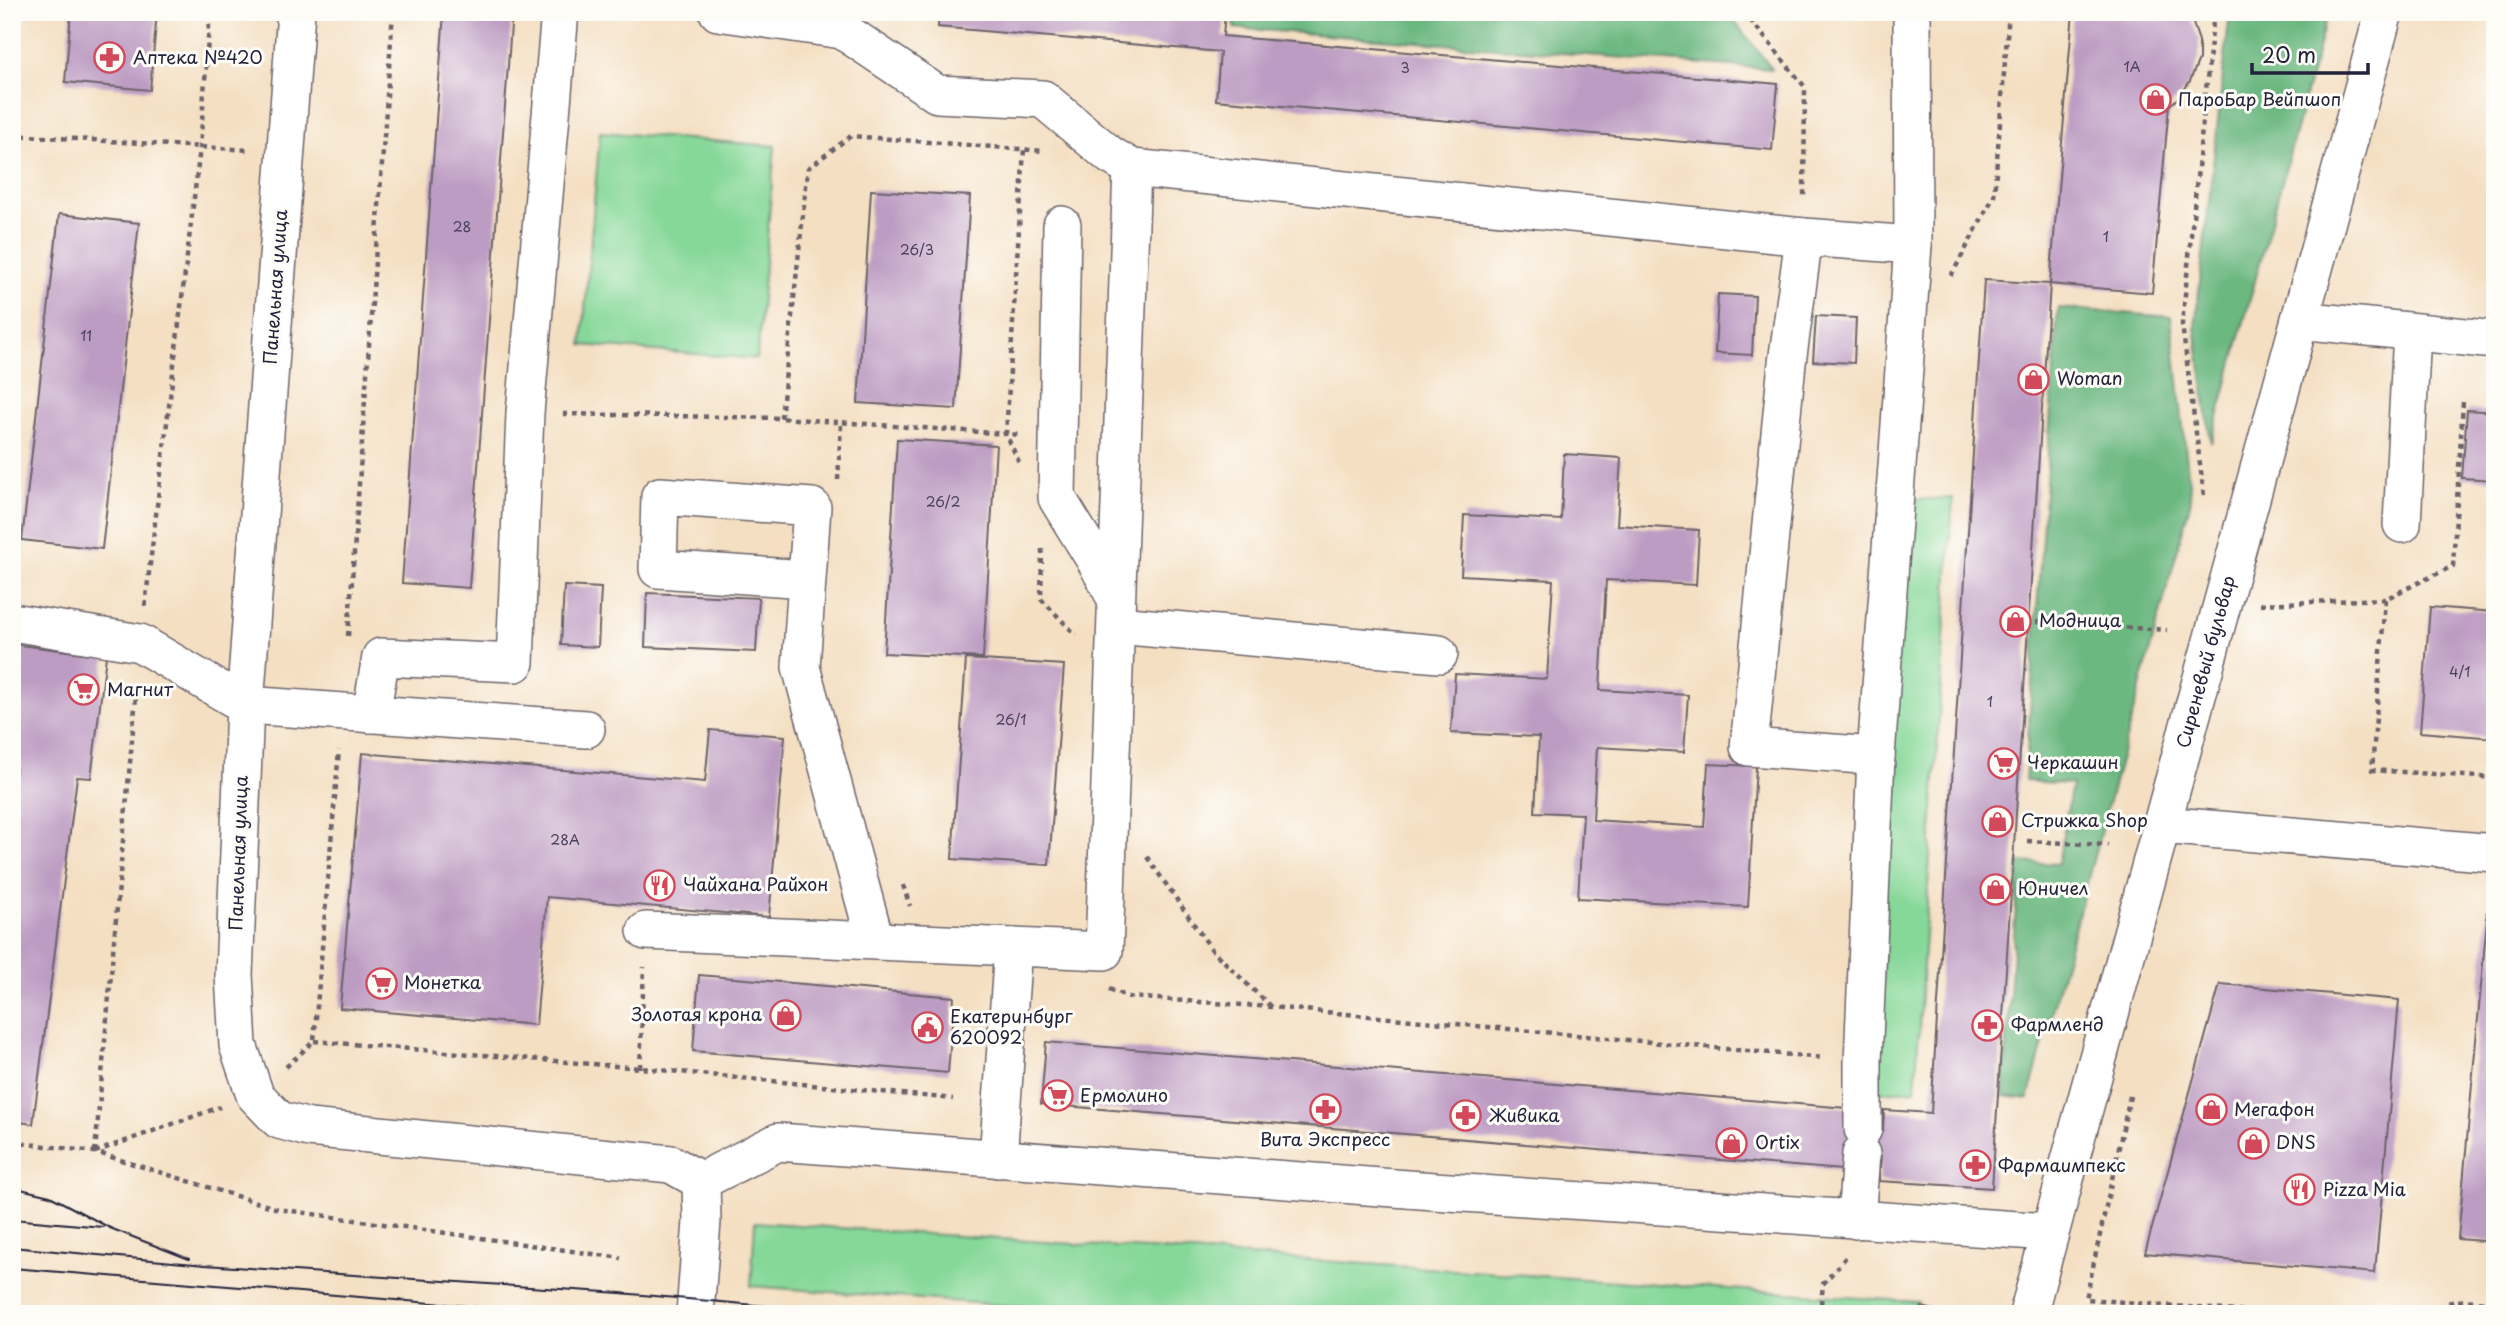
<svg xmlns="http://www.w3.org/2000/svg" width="2507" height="1326" viewBox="0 0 2507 1326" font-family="'Playpen Sans',sans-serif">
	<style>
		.green { fill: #86d899; stroke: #547d6a; stroke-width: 2 }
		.forest { fill: #6cb881; stroke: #476d5e; stroke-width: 2 }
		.building { fill: #bd9cc3 }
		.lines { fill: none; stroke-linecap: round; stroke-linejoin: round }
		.minor-casing { stroke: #6c646a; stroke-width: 40 }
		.path { stroke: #6c646a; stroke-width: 4.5; stroke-dasharray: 5 5; stroke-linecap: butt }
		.minor { stroke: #fff; stroke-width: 37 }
		.tram { stroke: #22223b; stroke-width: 2 }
		.labels { text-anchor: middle; stroke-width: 6; stroke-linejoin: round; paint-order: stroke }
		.number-label { font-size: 14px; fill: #49405d }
		.poi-label { font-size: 18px; fill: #22223b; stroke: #fdfcf7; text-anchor: start }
		.street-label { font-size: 18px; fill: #22223b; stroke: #fdfcf7 }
	</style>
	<rect width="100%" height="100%" fill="#fdfcf7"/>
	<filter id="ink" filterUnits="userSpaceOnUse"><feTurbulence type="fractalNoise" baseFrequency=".0143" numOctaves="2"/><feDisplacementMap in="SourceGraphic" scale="14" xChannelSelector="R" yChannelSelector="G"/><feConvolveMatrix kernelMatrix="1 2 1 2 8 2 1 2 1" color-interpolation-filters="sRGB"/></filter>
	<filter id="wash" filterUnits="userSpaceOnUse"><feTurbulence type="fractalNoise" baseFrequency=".00686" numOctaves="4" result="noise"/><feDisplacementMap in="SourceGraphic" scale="28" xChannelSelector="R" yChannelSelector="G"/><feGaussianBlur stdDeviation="1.57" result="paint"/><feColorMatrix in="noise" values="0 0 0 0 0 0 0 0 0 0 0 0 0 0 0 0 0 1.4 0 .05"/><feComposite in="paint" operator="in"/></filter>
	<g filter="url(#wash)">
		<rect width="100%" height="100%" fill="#f4dfc2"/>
		<!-- green -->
		<path class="green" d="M600,132L775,146L757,359L582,345Z
			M1953,498L1915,1090L1877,1092L1902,500Z
			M755,1222L1918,1302L1915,1314H1118L751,1286Z"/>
		<!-- forest -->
		<path class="forest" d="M1235,12H1727L1772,69L1234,28Z
			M2230,12H2328L2211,443L2195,327Z
			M2058,308L2171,317L2191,500L2028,1099L2003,1096L2019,862L2058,864L2072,784L2025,781Z"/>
		<g id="blocks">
			<!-- building -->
			<path class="building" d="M71,12H157L150,90L65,82Z
				M444,12H512L469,588L402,583Z
				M939,12H1225L1223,36L1778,84L1772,150L1216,100L1220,52L938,27Z
				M2073,12H2189L2199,41V59L2190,81L2179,97L2169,106L2152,293L2050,284Z
				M871,190L970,196L956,409L858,403Z
				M59,214L139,223L102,549L22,540Z
				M1984,280L2050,284L1992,1188L1879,1181L1881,1155L1844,1152L1842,1170L1041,1104L1046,1042L1847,1108L1845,1127L1883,1130L1884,1110L1931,1113Z
				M1718,294L1755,296L1752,355L1715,353Z
				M1816,316L1856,318L1854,363L1813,361Z
				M2467,410L2495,412V480L2462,478Z
				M897,439L996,445L983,658L884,653Z
				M1564,454L1621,458L1617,525L1699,530L1696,585L1606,580L1600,690L1688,695L1684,752L1597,747L1593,820L1704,827L1708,764L1756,766L1748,907L1578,898L1583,814L1535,812L1539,737L1451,733L1455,674L1547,679L1553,580L1461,575L1464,515L1561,520Z
				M564,586L601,588L598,647L561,645Z
				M647,593L759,598L756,652L645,647Z
				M2430,607L2495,612V738L2420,732Z
				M12,644L106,656L91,778L77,777L33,1124L12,1121V794L16,769H12Z
				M966,659L1064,665L1049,865L952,859Z
				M710,730L785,736L769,917L547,897L536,1025L340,1008L362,753L705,782Z
				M2488,908L2495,909V1242L2458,1239Z
				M699,975L954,997L948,1073L693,1051Z
				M2220,984L2399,1000L2375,1273L2145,1253Z
				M1922,1307L1946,1313V1314H1920Z"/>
		</g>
	</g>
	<g filter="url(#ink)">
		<use href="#blocks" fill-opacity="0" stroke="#6c646a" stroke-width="2"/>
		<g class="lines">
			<defs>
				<g id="minor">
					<path d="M296,12L245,705L234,975L238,1045L255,1095L279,1120L309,1128L671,1164L701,1181L702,1221L695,1314"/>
					<path d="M718,12L842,30L937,94L1043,99L1110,155L1132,168"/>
					<path d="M1062,225L1057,498L1097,563L1116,599"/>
					<path d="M1804,237L1787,363L1749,747L1876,756"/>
					<path d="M2300,320L2495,340"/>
					<path d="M2402,524L2412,332"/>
					<path d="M807,579L658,569L660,496L812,507L801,667L875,940"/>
					<path d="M12,622L140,643L245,705L586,729"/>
					<path d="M1117,625L1439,654"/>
					<path d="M371,714L381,657L515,663L525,413L560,12"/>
					<path d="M2161,825L2495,853"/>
					<path d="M646,931L1104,951L1132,168L1804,237L1913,245"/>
					<path d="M1863,1129V1062L1876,756L1913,245L1912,12"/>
					<path d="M998,1159L1013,947"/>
					<path d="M701,1181L778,1142L1434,1191L2050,1232"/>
					<path d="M1856,1220L1861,1154"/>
					<path id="s1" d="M2028,1314L2384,12"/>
				</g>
			</defs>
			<!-- minor casing -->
			<use href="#minor" class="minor-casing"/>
			<!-- path -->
			<path class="path" d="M1744,12L1805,87L1804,200
				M12,135L250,150
				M1951,276L1994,196L2009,12
				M2463,402L2453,566L2385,599L2372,770L2495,778
				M563,414L781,418L1022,435
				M781,418L808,168L851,136L1045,151
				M1019,462L1006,434L1024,149
				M838,480L841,424
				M2204,495L2182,324L2214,12
				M1042,549L1041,599L1076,635
				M2260,604L2385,599
				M145,606L200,148L210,12
				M2036,622L2167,630
				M348,636L393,12
				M2027,841L2108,845
				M1147,857L1212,950L1270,1006
				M903,885L910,906
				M1109,989L1129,997L1271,1007L1824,1058
				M314,1041L640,1068L953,1099
				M286,1067L314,1041L339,750
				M640,1068L644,967
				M2130,1096L2086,1299L2275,1314
				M12,1142L95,1152L278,1209L621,1258
				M95,1152L220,1107
				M95,1152L137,685
				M1820,1314L1823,1284L1847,1256
				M2432,1314C2447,1295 2474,1301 2495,1303"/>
			<!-- minor -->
			<use href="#minor" class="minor"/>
			<!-- tram -->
			<path class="tram" d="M12,1187L50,1196L110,1228L189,1259
				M12,1219L103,1227
				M12,1247L205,1265L620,1293L857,1314
				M12,1268L563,1314"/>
		</g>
	</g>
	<!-- icons -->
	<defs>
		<symbol id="pharmacy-ring" viewBox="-11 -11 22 22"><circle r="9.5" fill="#fdfcf7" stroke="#d1495b" stroke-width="1.5"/><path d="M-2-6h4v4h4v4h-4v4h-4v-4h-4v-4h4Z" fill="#d1495b"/></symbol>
		<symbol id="shop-ring" viewBox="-11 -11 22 22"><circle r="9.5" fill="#fdfcf7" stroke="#d1495b" stroke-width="1.5"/><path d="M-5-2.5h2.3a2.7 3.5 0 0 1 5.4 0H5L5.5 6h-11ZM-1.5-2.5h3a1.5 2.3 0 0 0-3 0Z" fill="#d1495b"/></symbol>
		<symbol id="supermarket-ring" viewBox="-11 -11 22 22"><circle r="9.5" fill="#fdfcf7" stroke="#d1495b" stroke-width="1.5"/><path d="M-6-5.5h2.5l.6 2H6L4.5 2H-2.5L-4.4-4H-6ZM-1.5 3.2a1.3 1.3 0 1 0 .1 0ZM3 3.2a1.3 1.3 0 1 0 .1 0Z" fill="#d1495b"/></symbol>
		<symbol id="restaurant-ring" viewBox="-11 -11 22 22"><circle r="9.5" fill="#fdfcf7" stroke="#d1495b" stroke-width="1.5"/><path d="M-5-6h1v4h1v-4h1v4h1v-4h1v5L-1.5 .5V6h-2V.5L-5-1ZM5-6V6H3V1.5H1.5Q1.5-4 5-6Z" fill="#d1495b"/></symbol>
		<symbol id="civic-ring" viewBox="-11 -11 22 22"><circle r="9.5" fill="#fdfcf7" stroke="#d1495b" stroke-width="1.5"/><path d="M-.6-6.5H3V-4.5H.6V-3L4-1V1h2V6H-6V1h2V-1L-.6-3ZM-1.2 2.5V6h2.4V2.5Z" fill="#d1495b"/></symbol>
	</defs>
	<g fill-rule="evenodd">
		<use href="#pharmacy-ring" x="92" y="40" width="35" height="35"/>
		<use href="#shop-ring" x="2138" y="82" width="35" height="35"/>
		<use href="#shop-ring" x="2016" y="362" width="35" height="35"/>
		<use href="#shop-ring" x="1998" y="604" width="35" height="35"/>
		<use href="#supermarket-ring" x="66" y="672" width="35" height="35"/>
		<use href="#supermarket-ring" x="1986" y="746" width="35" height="35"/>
		<use href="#shop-ring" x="1980" y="804" width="35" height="35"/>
		<use href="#restaurant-ring" x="642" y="868" width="35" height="35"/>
		<use href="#shop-ring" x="1978" y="872" width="35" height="35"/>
		<use href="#supermarket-ring" x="364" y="966" width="35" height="35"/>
		<use href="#shop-ring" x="768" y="998" width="35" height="35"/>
		<use href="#pharmacy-ring" x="1970" y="1008" width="35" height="35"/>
		<use href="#civic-ring" x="910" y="1010" width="35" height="35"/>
		<use href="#supermarket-ring" x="1040" y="1078" width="35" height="35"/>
		<use href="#pharmacy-ring" x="1308" y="1092" width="35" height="35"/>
		<use href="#shop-ring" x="2194" y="1092" width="35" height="35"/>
		<use href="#pharmacy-ring" x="1448" y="1098" width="35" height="35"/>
		<use href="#shop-ring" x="1714" y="1126" width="35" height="35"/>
		<use href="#shop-ring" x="2236" y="1126" width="35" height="35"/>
		<use href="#pharmacy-ring" x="1958" y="1148" width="35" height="35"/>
		<use href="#restaurant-ring" x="2282" y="1172" width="35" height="35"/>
	</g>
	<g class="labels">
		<!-- number labels -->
		<g class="number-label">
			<text x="2132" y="72">1А</text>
			<text x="1405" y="73">3</text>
			<text x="462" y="232">28</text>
			<text x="2106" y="242">1</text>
			<text x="917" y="255">26/3</text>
			<text x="86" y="341">11</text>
			<text x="943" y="507">26/2</text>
			<text x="2460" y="677">4/1</text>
			<text x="1990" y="707">1</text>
			<text x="1011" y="725">26/1</text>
			<text x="565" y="845">28А</text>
		</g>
		<!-- poi labels -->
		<g class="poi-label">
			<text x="133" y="64">Аптека №420</text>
			<text x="2178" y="106">ПароБар Вейпшоп</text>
			<text x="2057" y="385">Woman</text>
			<text x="2039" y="627">Модница</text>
			<text x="107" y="696">Магнит</text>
			<text x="2027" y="769">Черкашин</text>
			<text x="2021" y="827">Стрижка Shop</text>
			<text x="683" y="891">Чайхана Райхон</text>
			<text x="2018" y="895">Юничел</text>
			<text x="404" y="989">Монетка</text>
			<text x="762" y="1021" text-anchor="end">Золотая крона</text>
			<text x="950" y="1023">Екатеринбург<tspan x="950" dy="21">620092</tspan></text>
			<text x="2011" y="1031">Фармленд</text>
			<text x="1080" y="1102">Ермолино</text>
			<text x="2234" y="1116">Мегафон</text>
			<text x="1489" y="1122">Живика</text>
			<text x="1325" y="1146" text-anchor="middle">Вита Экспресс</text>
			<text x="1755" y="1149">Ortix</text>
			<text x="2276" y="1149">DNS</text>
			<text x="1998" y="1172">Фармаимпекс</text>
			<text x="2323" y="1196">Pizza Mia</text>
		</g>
		<!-- street labels -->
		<g class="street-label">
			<text transform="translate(276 287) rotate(-86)" y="6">Панельная улица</text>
			<text dy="6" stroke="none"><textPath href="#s1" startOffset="676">Сиреневый бульвар</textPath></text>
			<text transform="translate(239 853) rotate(-88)" y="6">Панельная улица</text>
		</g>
	</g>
	<!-- margin -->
	<rect width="2507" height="1326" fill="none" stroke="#fdfcf7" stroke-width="42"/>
	<!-- scale -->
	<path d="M2252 63v10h116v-10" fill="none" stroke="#22223b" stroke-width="3.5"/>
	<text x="2262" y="63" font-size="21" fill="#22223b" stroke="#fdfcf7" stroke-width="5" paint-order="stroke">20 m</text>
</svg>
